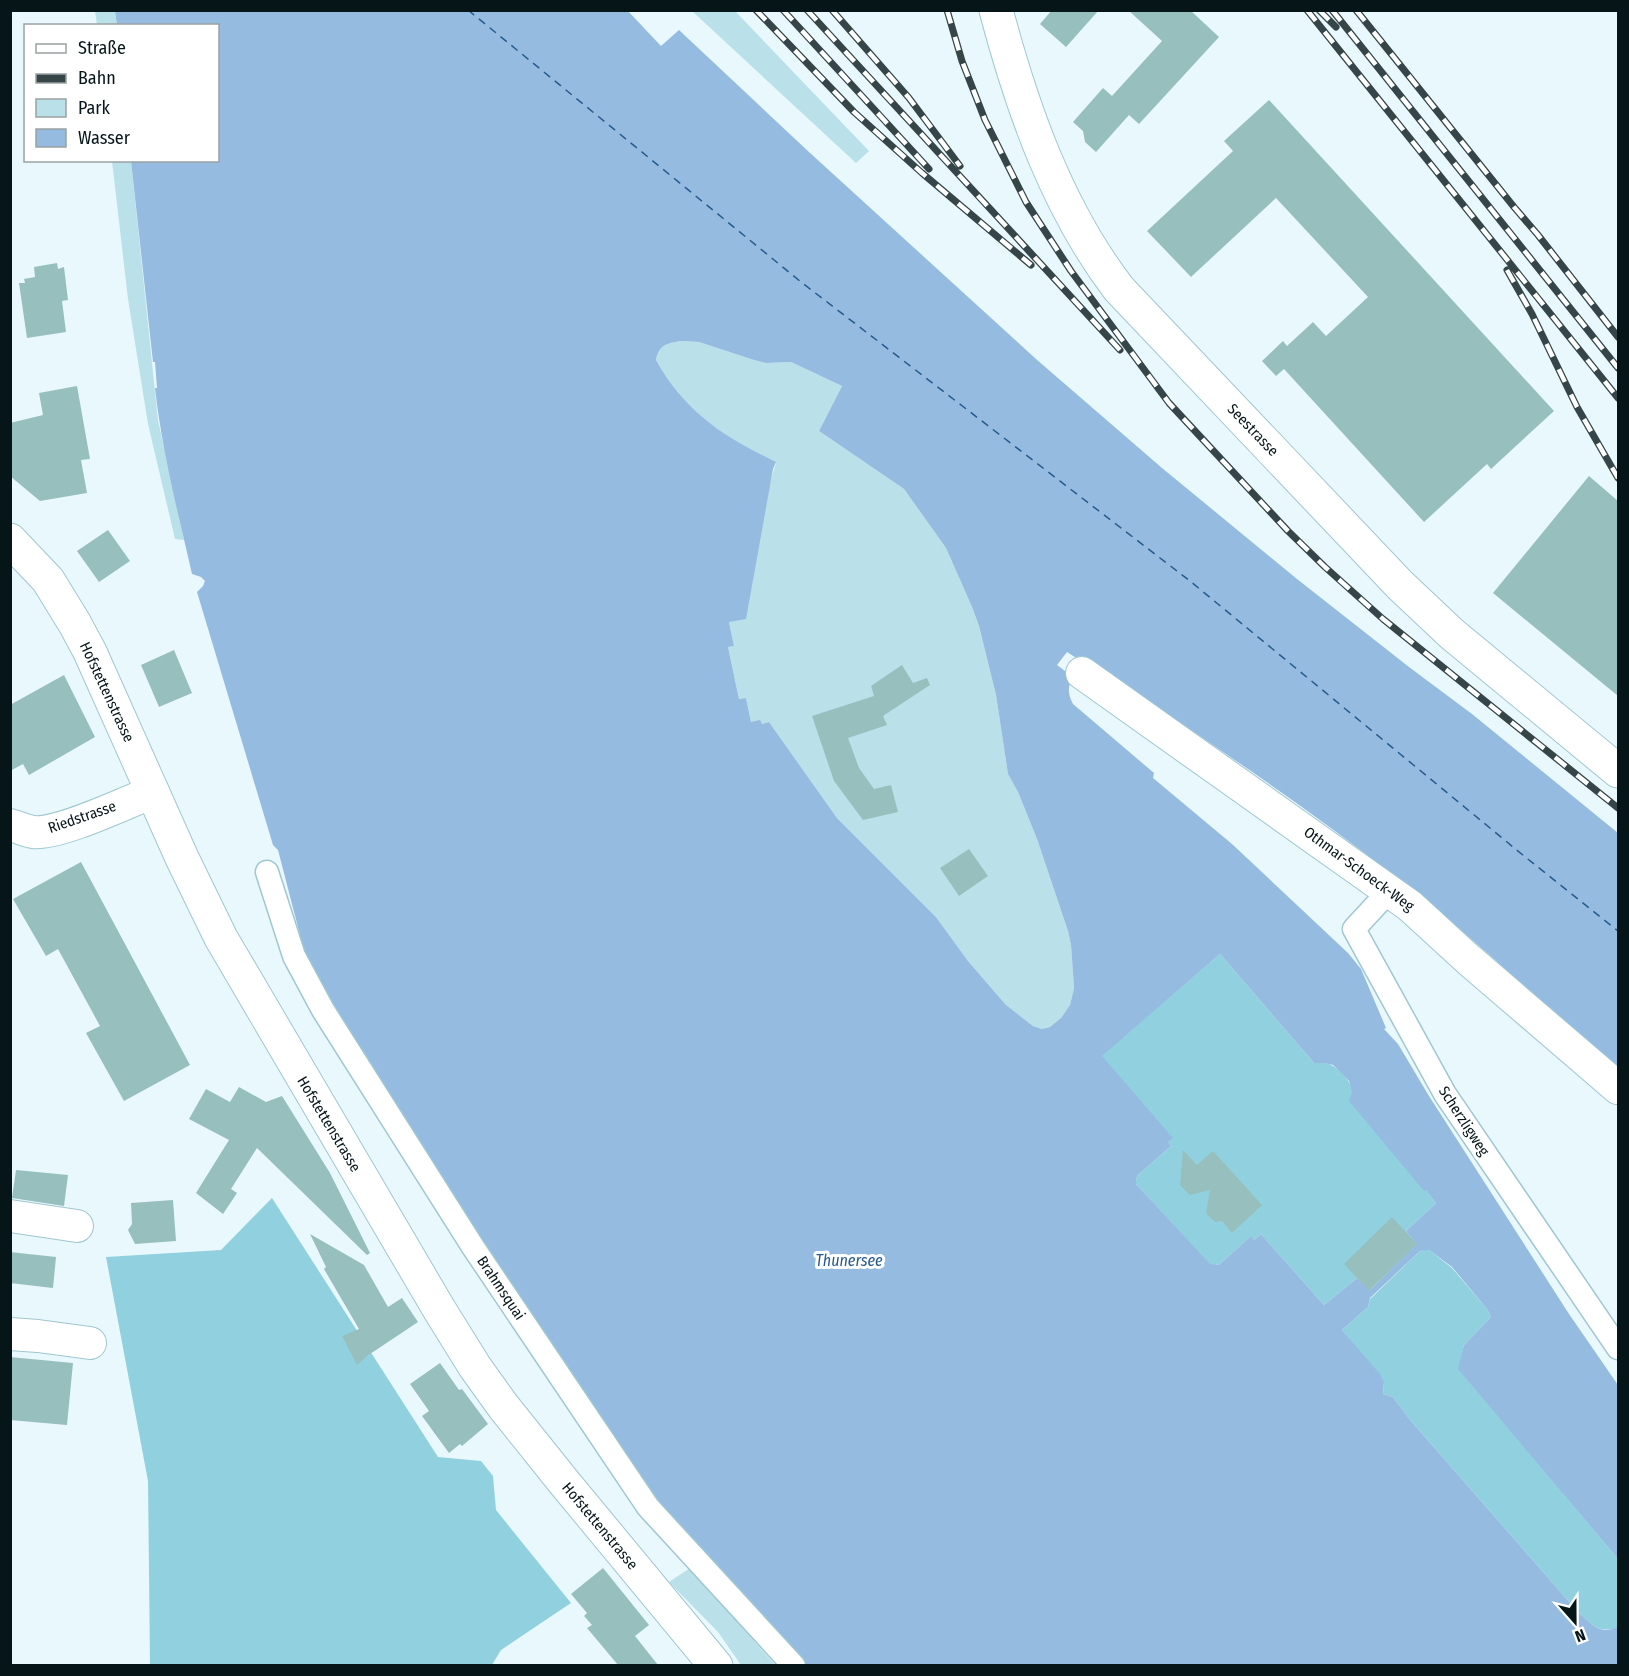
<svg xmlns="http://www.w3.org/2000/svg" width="1629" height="1676" viewBox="0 0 1629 1676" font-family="'Fira Sans Condensed',sans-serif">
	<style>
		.green { fill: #bae1e9 }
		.forest { fill: #91d1df }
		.water { fill: #96bbe1; fill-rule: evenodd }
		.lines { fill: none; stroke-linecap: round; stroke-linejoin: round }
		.ferry { stroke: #265b8c; stroke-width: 1.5; stroke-dasharray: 8 6; stroke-linecap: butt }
		.building { fill: #97bfbe }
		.pedestrian-casing { stroke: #a0c7d0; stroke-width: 25 }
		.minor-casing { stroke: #a0c7d0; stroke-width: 34 }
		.tertiary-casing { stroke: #a0c7d0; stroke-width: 35 }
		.secondary-casing { stroke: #a0c7d0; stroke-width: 35 }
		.pedestrian { stroke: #fff; stroke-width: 22 }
		.minor { stroke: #fff; stroke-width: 32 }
		.tertiary { stroke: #fff; stroke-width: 33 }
		.secondary { stroke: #fff; stroke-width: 33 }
		.rail-casing { stroke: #364548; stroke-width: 7 }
		.rail { stroke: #fff; stroke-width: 4.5; stroke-dasharray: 14; stroke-linecap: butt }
		.labels { text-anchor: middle; stroke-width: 6; stroke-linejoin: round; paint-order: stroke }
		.street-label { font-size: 15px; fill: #061518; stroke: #fff }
		.water-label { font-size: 16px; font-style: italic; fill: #265b8c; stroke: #fff }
	</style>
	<rect width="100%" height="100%" fill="#e9f8fc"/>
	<!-- green -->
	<path class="green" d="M95,11H115L117,25H97Z
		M692,11H735L869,151L856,163Z
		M112,161H131L158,420L184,540L175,539L148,424L128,299Z
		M682,341L699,342L754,360L766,363L791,362L842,386L819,431L904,489L946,548L972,607L979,626L996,695L1008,774L1018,792L1037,839L1068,931L1071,945L1074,988L1070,1005L1061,1018L1050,1027L1042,1029L1033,1026L1006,1005L968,961L936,917L837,818L769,722L762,724L751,722L746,698L739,699L728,647L734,646L729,622L776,463C724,437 685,412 656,360C659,344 668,343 682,341Z
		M690,1568L775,1665H741L718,1632L669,1582Z"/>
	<!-- forest -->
	<path class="forest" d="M1220,954L1314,1063C1315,1063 1324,1063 1325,1063C1337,1065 1351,1081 1353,1092L1436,1203L1406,1231L1418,1244L1369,1290L1357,1278L1324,1305L1261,1234L1254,1240L1250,1237L1220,1264L1216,1265H1210L1136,1184V1180L1138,1175L1171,1146L1101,1056Z
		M272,1198L438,1457L481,1461L493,1476L496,1510L571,1603L501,1650L492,1665H150L148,1481L106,1257L221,1250Z
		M1428,1249L1452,1268L1487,1309L1491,1317L1464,1345L1459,1369L1618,1559V1628C1598,1633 1593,1626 1579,1613L1411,1421L1393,1397L1383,1394L1384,1382L1342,1330L1368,1307L1370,1299L1420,1251Z"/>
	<!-- water -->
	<path class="water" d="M627,10L661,46L679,30L809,152L1036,359L1162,468L1297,579L1409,667L1472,714L1618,833V1072C1545,1005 1472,936 1393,875C1295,798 1190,730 1087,660L1081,661L1067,652L1057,665L1073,677C1067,687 1068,694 1073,704L1154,773L1153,778L1232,844L1348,953L1361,969L1386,1028L1384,1029L1398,1044L1429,1096L1569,1314L1618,1385V1559L1458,1369L1464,1345L1491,1317L1487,1309L1452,1267L1429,1250L1420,1251L1370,1298L1368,1307L1342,1330L1380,1374L1384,1382L1383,1394L1393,1397L1411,1421L1579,1613C1593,1625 1599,1635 1618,1627V1665H806L699,1550L650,1490L567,1374L311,971L307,962L278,850L273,845L197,592L203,586L205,581L201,577L192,574C178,513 162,451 155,388H157L155,362H153L131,161L218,160V26L117,25L115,11ZM682,341L699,342L754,360L766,363L791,362L842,386L819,431L904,489L946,548L972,607L979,626L996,695L1008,774L1018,792L1037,839L1068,931L1071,945L1074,988L1070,1005L1061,1018L1050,1027L1042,1029L1033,1026L1006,1005L968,961L936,917L837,818L769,722L762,724L760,720L751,722L746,698L739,699L728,647L734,646L729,622L746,619L773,469L776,462C724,437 685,412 656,360C659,344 668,343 682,341ZM1220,954L1314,1063H1324L1333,1065L1349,1081L1352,1092L1349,1101L1424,1191L1426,1190L1436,1203L1406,1231L1417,1244L1370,1290L1357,1278L1324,1305L1261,1234L1254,1240L1251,1236L1220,1264L1216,1265L1210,1264L1136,1184V1180L1138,1175L1171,1146L1168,1142L1173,1138L1102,1056Z"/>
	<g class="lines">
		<!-- ferry -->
		<path class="ferry" d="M468,10L801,282L1190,581L1524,856L1618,931"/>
	</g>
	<!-- building -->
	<path class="building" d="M1052,10H1099L1066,47L1040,24Z
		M1128,10H1190L1219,37L1139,124L1129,115L1096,152L1085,142L1083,131L1073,122L1103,88L1112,96L1162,41Z
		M1269,100L1554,411L1491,469L1487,464L1424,522L1284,369L1276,376L1262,361L1283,341L1287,346L1313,322L1326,336L1368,297L1276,198L1191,277L1147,231L1233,151L1224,141Z
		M57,263L58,269L64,267L68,300L62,301L66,332L27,338L19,283H25L24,279L35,277L34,267Z
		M77,386L90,459L81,460L87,493L40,501L10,476V423L43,415L39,393Z
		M1589,476L1618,501V696L1493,593Z
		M108,530L130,561L99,582L77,551Z
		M174,650L192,693L159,707L141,665Z
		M902,665L913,683L927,678L930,685L883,716L887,725L848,738L859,768L874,789L891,785L898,812L863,820L834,781L812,716L874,696L871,686Z
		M64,675L95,737L29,775L23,764L10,771V705Z
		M969,849L988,876L959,896L940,868Z
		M81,862L190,1065L124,1101L86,1033L100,1026L58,949L46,956L13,899Z
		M239,1087L266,1102L282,1096L330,1173L370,1253L367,1255L257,1148L231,1189L237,1193L223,1214L196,1193L229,1140L189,1119L206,1089L230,1102Z
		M1183,1150L1197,1165L1213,1151L1262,1205L1232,1233L1222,1221L1215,1222L1206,1213L1210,1190L1190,1195L1180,1185Z
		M16,1170L68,1175L64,1206L12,1198Z
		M173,1200L176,1241L135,1244L128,1230L132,1224L131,1203Z
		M1392,1217L1417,1244L1369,1291L1344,1264Z
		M310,1234L364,1265L388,1307L402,1298L418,1322L367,1356L357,1365L342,1336L359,1329L324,1269L326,1267Z
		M10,1252L56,1257L53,1288L10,1283Z
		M10,1357L73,1363L67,1425L10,1420Z
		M440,1363L459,1390L462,1389L488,1424L462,1446L460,1444L449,1453L422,1416L429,1411L410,1384Z
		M603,1568L649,1625L635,1636L658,1665H618L587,1628L592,1625L584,1616L587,1613L571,1594Z"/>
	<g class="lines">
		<defs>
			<path id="pedestrian" d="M267,872L294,956L323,1010L473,1247L648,1507L794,1666
				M1390,890L1354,929L1445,1094L1618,1348"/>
			<path id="minor" d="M1082,673L1410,906L1469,960L1618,1088
				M10,825C18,827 26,831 33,832C59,835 127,802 153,792
				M10,1216L77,1226
				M10,1334L38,1336L90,1343"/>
			<path id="tertiary" d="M996,10C1022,108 1057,208 1119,289L1400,585L1452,634L1618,771"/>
			<path id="secondary" d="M10,540L48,580L75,624L90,652L182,858L221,938L439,1309L475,1367L503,1406L563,1481L716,1666"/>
		</defs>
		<!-- pedestrian casing -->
		<use href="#pedestrian" class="pedestrian-casing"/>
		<!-- minor casing -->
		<use href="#minor" class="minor-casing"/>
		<!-- tertiary casing -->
		<use href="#tertiary" class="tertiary-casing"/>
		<!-- secondary casing -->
		<use href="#secondary" class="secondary-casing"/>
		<!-- pedestrian -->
		<use href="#pedestrian" class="pedestrian"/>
		<!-- minor -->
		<use href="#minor" class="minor"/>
		<!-- tertiary -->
		<use href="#tertiary" class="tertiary"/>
		<!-- secondary -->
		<use href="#secondary" class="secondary"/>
		<defs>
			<path id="rail" d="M756,10L854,112L922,173L1031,265
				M783,10L929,169
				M807,10L1120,350
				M832,10L909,98L960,166
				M947,10L962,61L985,120L1026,202L1071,271L1169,403L1288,531L1325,567L1383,619L1618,808
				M1307,10L1618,398
				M1319,10L1336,27
				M1332,10L1618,368
				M1356,10L1514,207L1538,235L1618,337
				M1507,270L1532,314L1577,407L1618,478"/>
		</defs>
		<!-- rail casing -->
		<use href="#rail" class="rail-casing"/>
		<!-- rail -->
		<use href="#rail" class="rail"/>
	</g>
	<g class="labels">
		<!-- street labels -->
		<g class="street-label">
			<text transform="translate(1253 430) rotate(46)" y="5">Seestrasse</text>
			<text transform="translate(107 692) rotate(65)" y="5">Hofstettenstrasse</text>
			<text transform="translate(82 817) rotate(-19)" y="5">Riedstrasse</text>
			<text transform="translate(1359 869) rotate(36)" y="5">Othmar-Schoeck-Weg</text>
			<text transform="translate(1464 1121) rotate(57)" y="5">Scherzligweg</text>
			<text transform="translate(329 1124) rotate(59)" y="5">Hofstettenstrasse</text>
			<text transform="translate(501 1288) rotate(56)" y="5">Brahmsquai</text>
			<text transform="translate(600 1526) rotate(50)" y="5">Hofstettenstrasse</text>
		</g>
		<!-- water labels -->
		<g class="water-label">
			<text x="849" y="1266">Thunersee</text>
		</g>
	</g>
	<!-- border -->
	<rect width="1629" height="1676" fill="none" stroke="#061518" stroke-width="24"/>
	<!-- legend -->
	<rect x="24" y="24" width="195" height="138" fill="#ffffff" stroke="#9ba1a3" stroke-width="1.5"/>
	<rect x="36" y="44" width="30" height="9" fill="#ffffff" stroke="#9ba1a3" stroke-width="1.5"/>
	<text x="78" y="54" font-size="18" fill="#061518">Straße</text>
	<rect x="36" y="74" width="30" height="9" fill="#364548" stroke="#9ba1a3" stroke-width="1.5"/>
	<text x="78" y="84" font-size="18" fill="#061518">Bahn</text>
	<rect x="36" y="99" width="30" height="18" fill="#bae1e9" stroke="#9ba1a3" stroke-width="1.5"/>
	<text x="78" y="114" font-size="18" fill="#061518">Park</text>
	<rect x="36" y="129" width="30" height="18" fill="#96bbe1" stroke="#9ba1a3" stroke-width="1.5"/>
	<text x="78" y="144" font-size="18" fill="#061518">Wasser</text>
	<!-- north arrow -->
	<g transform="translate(1575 1622) rotate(159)" stroke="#ffffff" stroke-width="4.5" paint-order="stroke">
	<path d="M0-4.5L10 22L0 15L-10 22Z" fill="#061518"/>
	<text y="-9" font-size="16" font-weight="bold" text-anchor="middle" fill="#061518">N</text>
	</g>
</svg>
